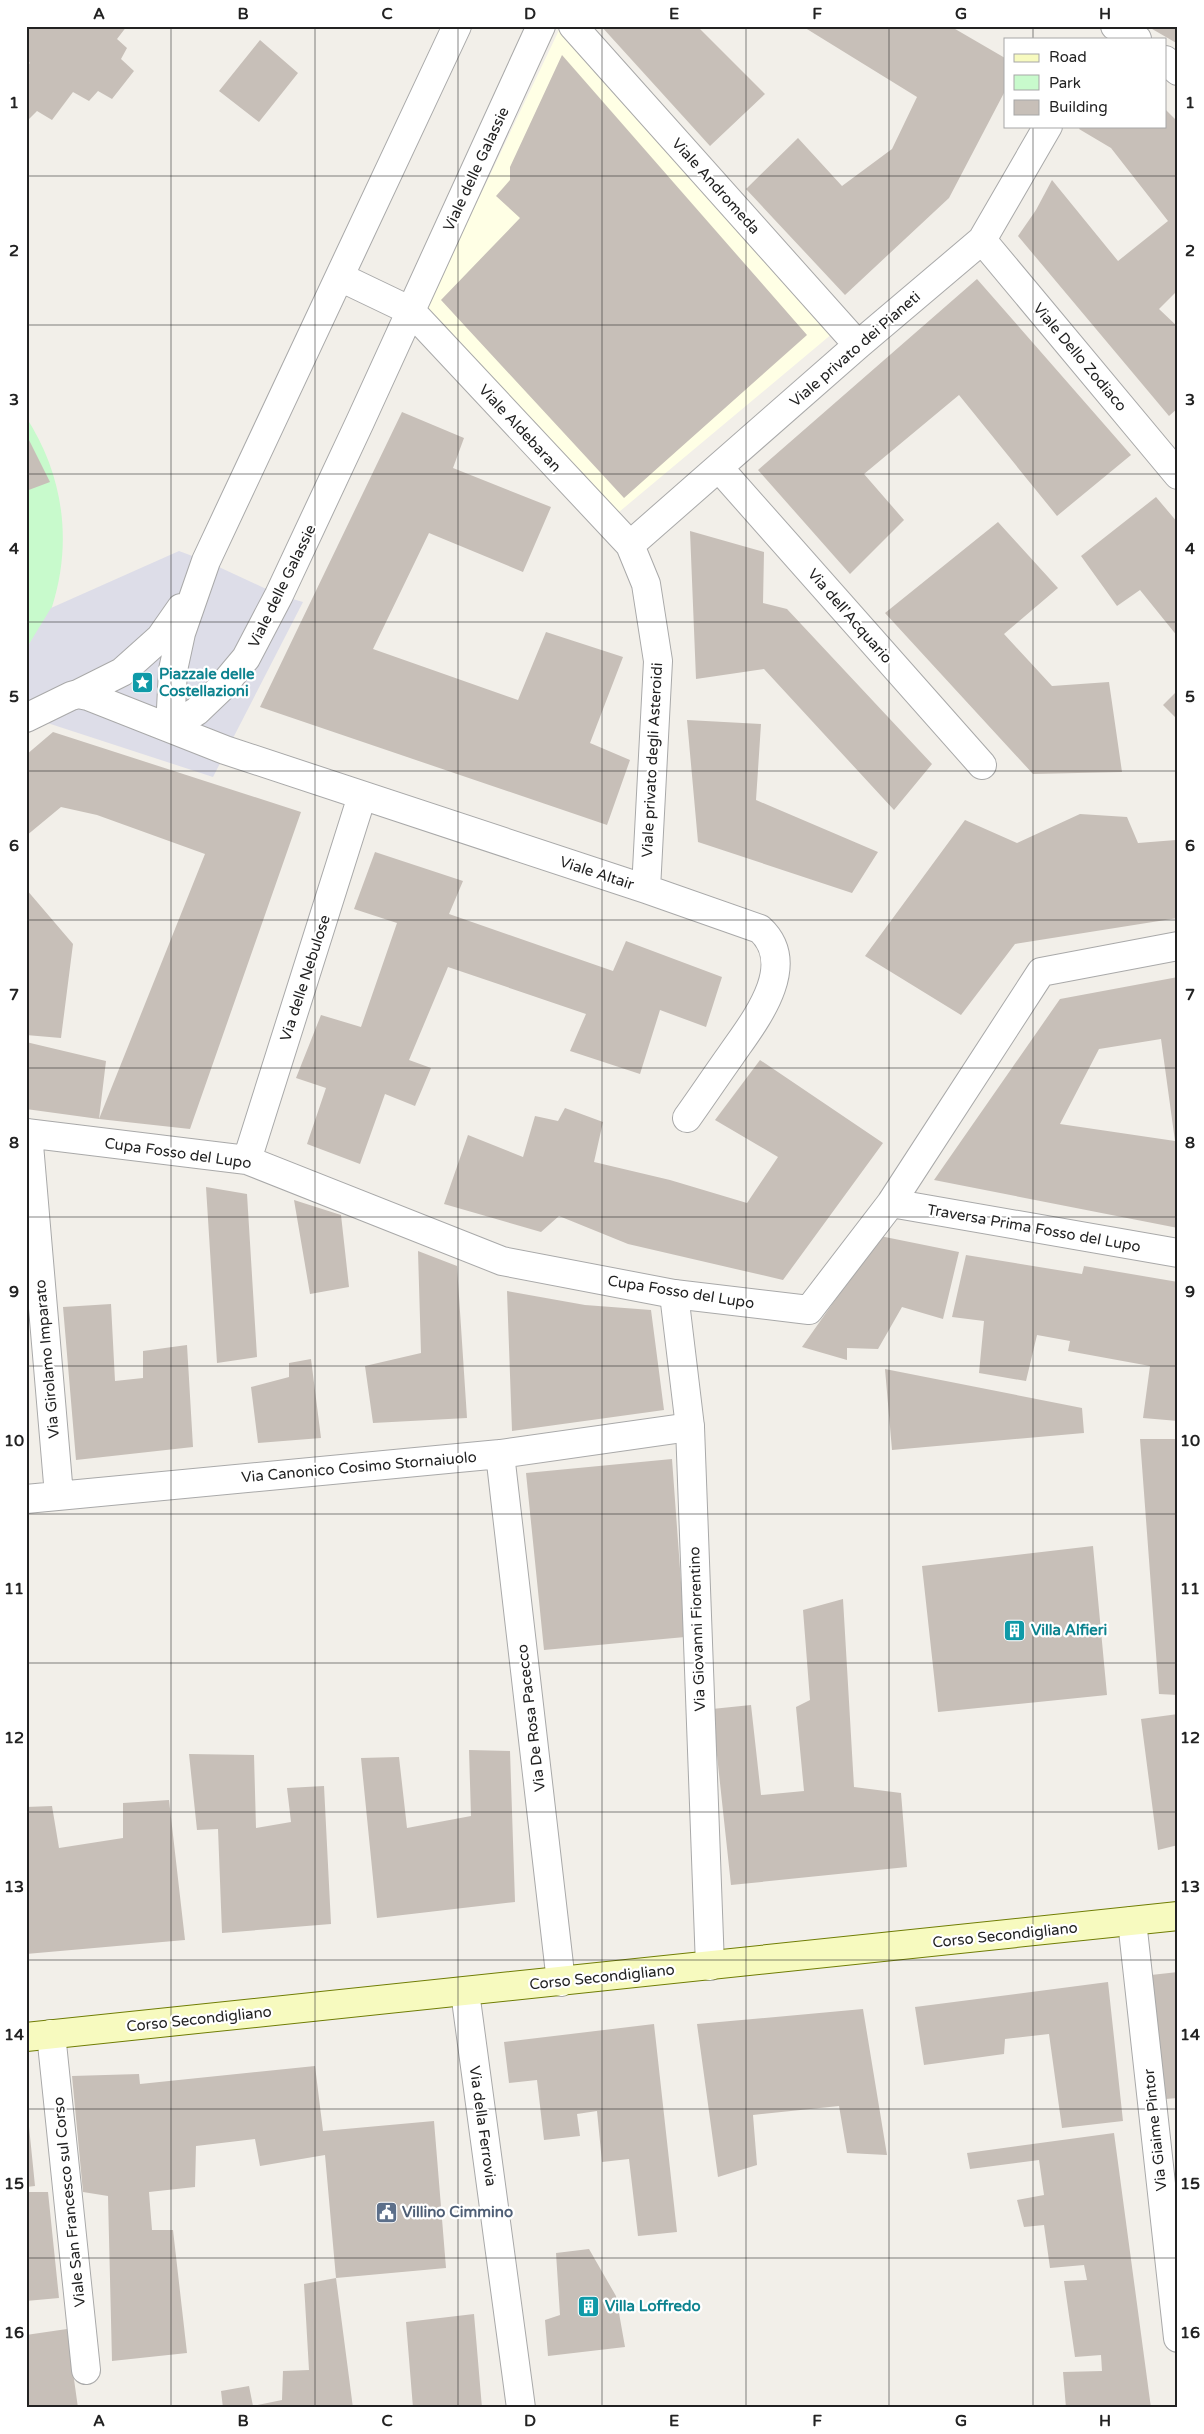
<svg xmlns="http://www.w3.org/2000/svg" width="1204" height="2434" viewBox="0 0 1204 2434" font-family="'Varela Round',sans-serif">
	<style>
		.education { fill: #ffffe5 }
		.park { fill: #c8facc }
		.plaza { fill: #dddde8 }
		.building { fill: #c7bfb8; fill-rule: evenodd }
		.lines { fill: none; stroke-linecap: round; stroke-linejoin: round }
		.pedestrian-casing { stroke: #a9a9a9; stroke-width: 30 }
		.minor-casing { stroke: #a9a9a9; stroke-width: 30 }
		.secondary-casing { stroke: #707d05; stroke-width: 30 }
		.pedestrian { stroke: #fff; stroke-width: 28 }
		.minor { stroke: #fff; stroke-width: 28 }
		.secondary { stroke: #f7fabf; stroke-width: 28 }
		.grid { fill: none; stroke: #222; stroke-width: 1; stroke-opacity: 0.55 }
		.labels { text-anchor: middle; stroke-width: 4.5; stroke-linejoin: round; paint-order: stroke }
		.street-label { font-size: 15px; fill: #222; stroke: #fff }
		.culture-label { font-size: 15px; font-weight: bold; fill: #0d838f; stroke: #fff; text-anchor: start }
		.service-label { font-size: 15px; font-weight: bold; fill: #4e5e75; stroke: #fff; text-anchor: start }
		.neatline { fill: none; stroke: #222; stroke-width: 2 }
		.grid-label { font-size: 16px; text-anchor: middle; font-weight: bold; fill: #222 }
	</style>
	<rect width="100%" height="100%" fill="#f2efe9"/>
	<!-- education -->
	<path class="education" d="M560,28L833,333L619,512L427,307Z"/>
	<!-- park -->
	<path class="park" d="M26,417C63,474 73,541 52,607C47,621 34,636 26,649Z"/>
	<!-- plaza -->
	<path class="plaza" d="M179,551L206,561L279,595L303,602L213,777L26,716V649L51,608Z"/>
	<!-- building -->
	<path class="building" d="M26,26H127L117,39L127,48L121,59L134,71L112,99L98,91L89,101L73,92L52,120L37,111L26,122V66L30,63L26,59L29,50L26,48Z
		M601,26H697L765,94L710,146Z
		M802,26H950L1005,58V91L949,198L845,295L746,189L798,138L842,186L892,149L917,97Z
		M1147,26H1178V44Z
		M260,40L298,73L259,122L219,91Z
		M562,55L807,335L624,498L441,300L520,218L496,196L510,180V167Z
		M1165,109L1178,122V290L1159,309L1178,327V408L1169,416L1018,236L1036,210L1052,180L1118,261L1168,221L1111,148L1079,129L1081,126H1165Z
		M977,279L1131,455L1057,516L959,395L864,474L904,520L850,574L758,470Z
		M402,412L464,438L453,468L551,507L523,572L429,533L373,649L518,700L546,632L623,657L590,743L630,760L607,825L260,707Z
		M26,434L50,482L26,491Z
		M1156,497L1178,523V637L1140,590L1117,606L1081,556Z
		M998,522L1058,588L1004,634L1052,686L1109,682L1122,772L1033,774L885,613Z
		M690,531L764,552L763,603L787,609L932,764L894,810L764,669L696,679Z
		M1178,690V720L1163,705Z
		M687,720L761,724L756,800L878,852L852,893L698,842Z
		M53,732L301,812L190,1129L99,1119L26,1109V1042L106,1061L99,1119L205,854L97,815L61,807L26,836V755Z
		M1080,814L1127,817L1138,843L1176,840L1178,834V918L1015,944L961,1015L865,956L965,820L1017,843Z
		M375,852L463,881L449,914L613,971L626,941L722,977L706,1027L660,1010L640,1074L570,1051L586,1014L448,967L409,1060L431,1068L415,1106L385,1094L360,1164L307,1144L326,1088L296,1078L321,1015L361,1027L397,923L354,909Z
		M26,889L73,944L61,1038L26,1035Z
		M1178,977V1228L934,1180L1060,999ZM1161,1039L1175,1141L1060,1124L1099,1049Z
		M760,1060L883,1143L783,1280L628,1244L559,1216L541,1232L444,1204L468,1135L523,1157L535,1116L558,1121L565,1108L603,1122L594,1162L670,1180L747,1203L778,1157L715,1120Z
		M206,1187L247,1194L257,1357L217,1363Z
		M294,1200L341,1215L349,1287L310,1294Z
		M880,1236L959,1252L943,1319L902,1307L878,1349L847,1348V1360L802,1347Z
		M418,1251L457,1266L467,1418L373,1423L365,1366L421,1353Z
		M966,1255L1082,1274L1084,1266L1178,1282V1421L1143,1418L1150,1366L1068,1351L1070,1341L1037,1335L1026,1381L979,1373L984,1321L952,1317Z
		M507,1291L585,1305L651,1310L664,1410L512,1431Z
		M111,1304L115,1381L143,1378V1351L187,1345L193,1447L76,1460L63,1307Z
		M311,1359L321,1438L258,1443L251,1387L289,1377V1363Z
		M885,1369L1082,1408L1084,1433L892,1450Z
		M1140,1439H1178V1695L1159,1694Z
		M672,1459L685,1637L544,1650L526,1473Z
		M1093,1546L1107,1695L938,1712L922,1566Z
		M843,1599L854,1787L901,1793L907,1867L731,1885L712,1709L751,1705L761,1795L804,1791L796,1707L810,1700L803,1610Z
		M1178,1714V1845L1158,1850L1141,1719Z
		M469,1750L510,1751L515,1902L377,1918L361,1758L399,1757L407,1828L471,1816Z
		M189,1754L254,1755L256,1828L291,1822L287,1788L324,1786L331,1924L222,1933L218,1829L197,1830Z
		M169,1800L185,1940L26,1954V1807L52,1806L59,1848L123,1838V1803Z
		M1178,1972V2098L1165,2099L1151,1975Z
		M1108,1982L1123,2121L1062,2128L1049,2034L1005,2039L1004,2054L924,2065L915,2007Z
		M863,2009L887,2155L847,2153L839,2106L753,2115L757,2165L718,2177L697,2024Z
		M654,2024L677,2232L638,2236L629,2159L602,2162L597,2111L577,2114L580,2136L544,2140L537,2080L509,2083L504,2042Z
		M315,2066L323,2131L434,2121L446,2268L336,2278L353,2408H223L221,2391L249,2386L253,2406L282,2400L283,2371L309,2370L304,2284L336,2278L325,2155L260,2166L255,2139L196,2146L195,2187L149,2192L152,2230H173L187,2353L112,2361L108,2196L83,2192L72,2076L139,2074L140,2084Z
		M26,2097L35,2186L26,2187Z
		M1114,2133L1151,2408H1066L1063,2372L1102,2371L1101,2355L1075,2357L1064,2281L1087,2280L1084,2265L1050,2268L1044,2225L1024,2227L1017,2200L1044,2195L1039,2160L970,2169L967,2153Z
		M26,2192H48L59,2298L26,2301Z
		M589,2249L616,2296L625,2347L548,2356L545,2320L560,2315L556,2253Z
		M474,2314L482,2408H413L406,2322Z
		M67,2329L78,2408H26V2335Z"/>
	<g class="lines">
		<defs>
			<path id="pedestrian" d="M674,1294L690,1427L710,1966"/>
			<path id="minor" d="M573,26L858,345
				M1115,26L1137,39
				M1165,60L1178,71
				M982,240L1178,475
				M340,277L411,311L630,545L646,584L658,661L646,889
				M719,468L982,765
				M630,545L858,345L982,240L1048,126
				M78,694L122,672L160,638L181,608
				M26,718L71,696L78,694L88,696L225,750L646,889L760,929C800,966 753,1023 731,1055C716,1076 702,1097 687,1118
				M170,728L197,711L220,689L246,658L279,595L360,422L541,26
				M170,728L173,670L181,633L206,561L457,26
				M26,1133L247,1160L502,1261L674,1294L809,1310L891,1203L1041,972L1178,946
				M28,1133L59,1495
				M247,1160L362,796
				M891,1203L1178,1253
				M500,1454L561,1982
				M26,1499L500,1454L690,1427
				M1132,1921L1178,2338
				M465,1992L521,2408
				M51,2034L86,2370"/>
			<path id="secondary" d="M26,2037L1178,1916"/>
		</defs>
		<!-- pedestrian casing -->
		<use href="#pedestrian" class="pedestrian-casing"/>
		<!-- minor casing -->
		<use href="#minor" class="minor-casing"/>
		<!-- secondary casing -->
		<use href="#secondary" class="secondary-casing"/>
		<!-- pedestrian -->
		<use href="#pedestrian" class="pedestrian"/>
		<!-- minor -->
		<use href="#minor" class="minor"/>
		<!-- secondary -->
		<use href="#secondary" class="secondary"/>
	</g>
	<!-- grid -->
	<path class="grid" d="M171,26V2408M315,26V2408M458,26V2408M602,26V2408M746,26V2408M889,26V2408M1033,26V39M1033,126V2408M26,176H1178M26,325H1178M26,474H1178M26,622H1178M26,771H1178M26,920H1178M26,1068H1178M26,1217H1178M26,1366H1178M26,1514H1178M26,1663H1178M26,1812H1178M26,1960H1178M26,2109H1178M26,2258H1178"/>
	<!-- icons -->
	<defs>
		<symbol id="sight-square" viewBox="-11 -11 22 22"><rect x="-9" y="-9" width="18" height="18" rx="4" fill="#0f9aa8" stroke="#fff"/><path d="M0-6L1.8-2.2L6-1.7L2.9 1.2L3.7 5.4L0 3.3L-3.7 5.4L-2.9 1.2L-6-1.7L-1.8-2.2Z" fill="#fff"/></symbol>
		<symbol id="building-square" viewBox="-11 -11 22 22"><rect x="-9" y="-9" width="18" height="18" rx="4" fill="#0f9aa8" stroke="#fff"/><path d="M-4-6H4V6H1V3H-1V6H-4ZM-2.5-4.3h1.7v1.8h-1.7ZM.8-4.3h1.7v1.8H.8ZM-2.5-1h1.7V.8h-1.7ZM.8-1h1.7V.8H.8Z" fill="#fff"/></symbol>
		<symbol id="civic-square" viewBox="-11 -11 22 22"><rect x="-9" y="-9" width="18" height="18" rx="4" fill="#5c6f8a" stroke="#fff"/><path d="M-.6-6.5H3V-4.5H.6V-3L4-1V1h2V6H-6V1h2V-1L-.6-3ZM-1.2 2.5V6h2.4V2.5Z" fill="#fff"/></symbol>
	</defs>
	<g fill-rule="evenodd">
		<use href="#sight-square" x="130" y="670" width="25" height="25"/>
		<use href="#building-square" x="1002" y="1618" width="25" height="25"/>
		<use href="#civic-square" x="374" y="2200" width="25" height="25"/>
		<use href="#building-square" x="576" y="2294" width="25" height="25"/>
	</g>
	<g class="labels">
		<!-- street labels -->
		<g class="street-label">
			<text transform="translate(476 169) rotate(-65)" y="5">Viale delle Galassie</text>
			<text transform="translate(716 186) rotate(48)" y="5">Viale Andromeda</text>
			<text transform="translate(855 349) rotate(-41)" y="5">Viale privato dei Pianeti</text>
			<text transform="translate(1080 357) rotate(50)" y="5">Viale Dello Zodiaco</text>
			<text transform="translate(520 428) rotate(47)" y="5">Viale Aldebaran</text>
			<text transform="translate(282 586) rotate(-64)" y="5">Viale delle Galassie</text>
			<text transform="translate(850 616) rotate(49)" y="5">Via dell'Acquario</text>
			<text transform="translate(652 760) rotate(-87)" y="5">Viale privato degli Asteroidi</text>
			<text transform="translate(597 873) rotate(18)" y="5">Viale Altair</text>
			<text transform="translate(305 978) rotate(-72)" y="5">Via delle Nebulose</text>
			<text transform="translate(178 1153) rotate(8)" y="5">Cupa Fosso del Lupo</text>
			<text transform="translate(1034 1228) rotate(10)" y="5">Traversa Prima Fosso del Lupo</text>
			<text transform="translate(681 1292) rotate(9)" y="5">Cupa Fosso del Lupo</text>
			<text transform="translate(47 1359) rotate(-95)" y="5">Via Girolamo Imparato</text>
			<text transform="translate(359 1467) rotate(-5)" y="5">Via Canonico Cosimo Stornaiuolo</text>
			<text transform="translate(697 1629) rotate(-92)" y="5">Via Giovanni Fiorentino</text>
			<text transform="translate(531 1718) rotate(-97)" y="5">Via De Rosa Pacecco</text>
			<text transform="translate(1005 1935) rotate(-6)" y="5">Corso Secondigliano</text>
			<text transform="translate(602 1977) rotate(-6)" y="5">Corso Secondigliano</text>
			<text transform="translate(199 2019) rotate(-6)" y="5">Corso Secondigliano</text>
			<text transform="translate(483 2126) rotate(82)" y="5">Via della Ferrovia</text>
			<text transform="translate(1155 2130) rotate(-96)" y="5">Via Giaime Pintor</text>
			<text transform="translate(69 2202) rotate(-96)" y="5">Viale San Francesco sul Corso</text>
		</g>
		<!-- culture labels -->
		<g class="culture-label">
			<text x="159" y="679">Piazzale delle<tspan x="159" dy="17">Costellazioni</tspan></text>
			<text x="1031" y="1635">Villa Alfieri</text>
			<text x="605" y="2311">Villa Loffredo</text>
		</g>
		<!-- service labels -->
		<g class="service-label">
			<text x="402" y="2217">Villino Cimmino</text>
		</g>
	</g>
	<!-- border -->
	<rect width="1204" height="2434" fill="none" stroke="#ffffff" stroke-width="55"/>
	<!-- legend -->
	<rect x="1004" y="38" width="162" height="90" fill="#ffffff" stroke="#a7a7a7"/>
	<rect x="1014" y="54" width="25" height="8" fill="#f7fabf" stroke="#a7a7a7"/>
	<text x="1049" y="62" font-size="15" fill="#222222">Road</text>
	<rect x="1014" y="75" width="25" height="15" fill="#c8facc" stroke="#a7a7a7"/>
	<text x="1049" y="88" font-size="15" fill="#222222">Park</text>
	<rect x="1014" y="100" width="25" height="15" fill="#c7bfb8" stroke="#a7a7a7"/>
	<text x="1049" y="112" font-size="15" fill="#222222">Building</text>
	<rect x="28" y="28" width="1148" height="2378" class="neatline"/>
	<g class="grid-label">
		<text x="99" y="19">A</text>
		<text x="243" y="19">B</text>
		<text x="387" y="19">C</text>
		<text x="530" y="19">D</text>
		<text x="674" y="19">E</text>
		<text x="817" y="19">F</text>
		<text x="961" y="19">G</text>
		<text x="1105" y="19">H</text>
		<text x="14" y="108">1</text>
		<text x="1190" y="108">1</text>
		<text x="14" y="256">2</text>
		<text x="1190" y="256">2</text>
		<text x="14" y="405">3</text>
		<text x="1190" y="405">3</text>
		<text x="14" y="554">4</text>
		<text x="1190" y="554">4</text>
		<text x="14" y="702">5</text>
		<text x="1190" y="702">5</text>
		<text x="14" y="851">6</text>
		<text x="1190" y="851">6</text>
		<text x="14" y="1000">7</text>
		<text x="1190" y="1000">7</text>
		<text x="14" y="1148">8</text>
		<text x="1190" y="1148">8</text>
		<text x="14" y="1297">9</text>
		<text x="1190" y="1297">9</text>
		<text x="14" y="1446">10</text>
		<text x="1190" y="1446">10</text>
		<text x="14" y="1594">11</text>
		<text x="1190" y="1594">11</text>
		<text x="14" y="1743">12</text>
		<text x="1190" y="1743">12</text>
		<text x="14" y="1892">13</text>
		<text x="1190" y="1892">13</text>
		<text x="14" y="2040">14</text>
		<text x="1190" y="2040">14</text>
		<text x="14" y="2189">15</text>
		<text x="1190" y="2189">15</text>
		<text x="14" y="2338">16</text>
		<text x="1190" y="2338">16</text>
		<text x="99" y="2426">A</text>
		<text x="243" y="2426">B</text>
		<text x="387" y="2426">C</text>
		<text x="530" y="2426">D</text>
		<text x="674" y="2426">E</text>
		<text x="817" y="2426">F</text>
		<text x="961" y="2426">G</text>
		<text x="1105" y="2426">H</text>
	</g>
</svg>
